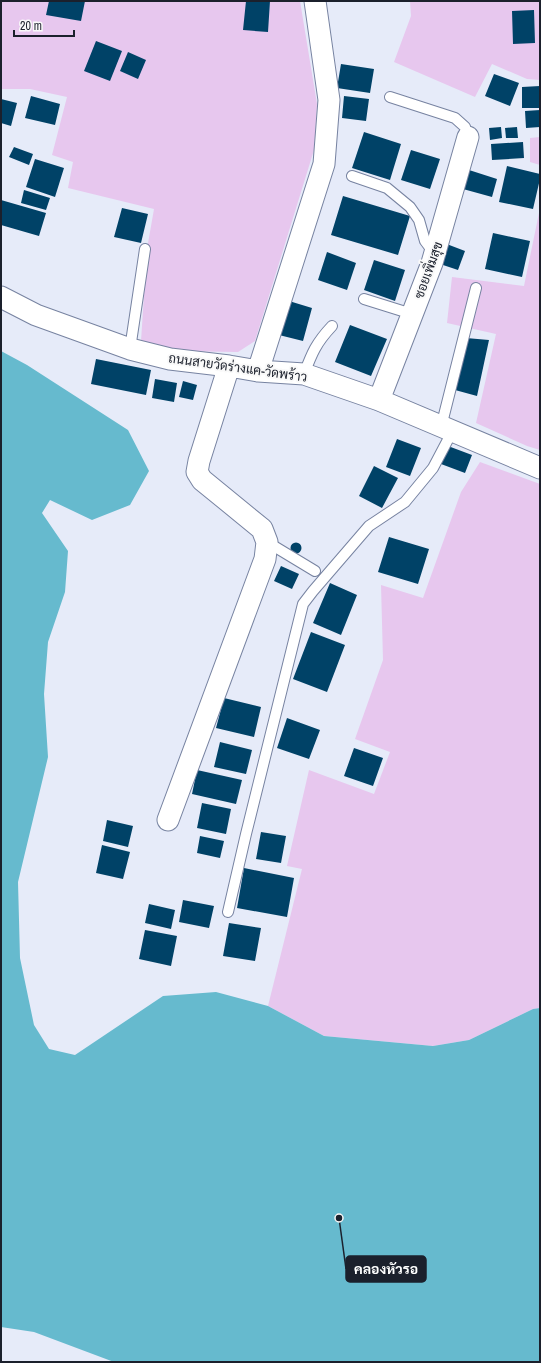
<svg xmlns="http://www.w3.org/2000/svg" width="541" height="1363" viewBox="0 0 541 1363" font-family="'Archivo Narrow',Sarabun,sans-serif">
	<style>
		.green { fill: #e7c7ee }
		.water { fill: #66bace }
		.building { fill: #004267 }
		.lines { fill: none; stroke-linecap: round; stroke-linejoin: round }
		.service-casing { stroke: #7783a1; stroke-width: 12 }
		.minor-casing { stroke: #7783a1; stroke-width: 23 }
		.service { stroke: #fff; stroke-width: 10 }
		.minor { stroke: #fff; stroke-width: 21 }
		.labels { text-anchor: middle; stroke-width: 4; stroke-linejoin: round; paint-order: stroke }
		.street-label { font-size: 13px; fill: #1b202c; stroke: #f9f9f9 }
		.leader { fill: none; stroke: #1b202c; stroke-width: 1.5 }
		.callout-dot { fill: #1b202c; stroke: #f9f9f9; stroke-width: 1.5 }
		.callout { fill: #1b202c; stroke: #1b202c; stroke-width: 1.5 }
		.callout-label { font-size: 14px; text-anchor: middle; font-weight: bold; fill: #fff }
	</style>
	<rect width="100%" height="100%" fill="#e6ebf9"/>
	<!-- green -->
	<path class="green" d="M1,1H300L317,104L314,150L255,341L238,352L168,351L141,341L147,249L154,209L68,188L73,162L52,155L67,97L30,89H1Z
		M410,1H540V80L527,79L492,64L475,97L394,62L411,16Z
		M540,137V165L530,162V138Z
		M540,208V450L527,446L476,423L496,334L447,323L452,277L524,286Z
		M480,462L540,484V1008L533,1009L469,1040L433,1046L324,1036L268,1006L302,869L287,866L309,770L374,794L390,752L355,739L383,660L381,585L423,598L461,492Z"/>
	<!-- water -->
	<path class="water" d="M1,351L27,365L128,430L149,471L130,505L92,520L50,500L42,513L68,551L65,592L48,642L44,694L48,757L18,882L20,958L34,1025L49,1049L75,1055L163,996L216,992L268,1006L324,1036L433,1046L469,1040L533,1009L540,1008V1362H114L34,1332L1,1327Z"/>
	<!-- building -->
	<path class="building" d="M49,1H85L81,21L46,15Z
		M246,1H270L268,32L243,30Z
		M534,10L535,43L513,44L512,11Z
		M96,41L122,51L110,81L84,71Z
		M128,52L146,60L138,79L120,71Z
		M341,64L374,69L370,93L337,88Z
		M494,74L519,83L510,106L485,96Z
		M540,86V108H522V87Z
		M31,96L60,104L55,125L25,118Z
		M344,96L369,99L366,121L342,118Z
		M1,99L17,103L11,126L1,123Z
		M540,110V127L526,128L525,111Z
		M501,127L502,138L490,140L489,128Z
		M517,127L518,138H506L505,128Z
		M364,132L401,144L390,180L352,168Z
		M523,142L524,158L492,160L491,144Z
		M14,147L33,154L29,165L9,157Z
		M411,150L440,159L430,189L401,180Z
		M35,159L64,168L55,197L26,187Z
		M507,166L540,174V179L533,209L499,202Z
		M469,170L497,179L492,197L463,189Z
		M24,190L50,198L46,210L21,203Z
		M343,196L410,216L398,255L331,235Z
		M1,200L46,213L39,236L1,225Z
		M122,208L148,214L141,243L114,237Z
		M493,233L530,241L522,277L485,269Z
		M444,243L465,251L458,270L437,263Z
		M327,252L356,263L347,290L318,280Z
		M374,260L405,270L395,301L364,290Z
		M289,301L312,308L303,341L279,335Z
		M350,325L387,339L371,376L335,362Z
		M466,338L489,340L477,396L455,390Z
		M96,359L151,370L146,395L91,384Z
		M155,379L177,383L174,402L152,398Z
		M183,381L197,385L193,400L179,397Z
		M397,439L421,448L410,476L386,467Z
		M448,446L472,455L465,473L441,464Z
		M374,466L398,478L382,508L359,496Z
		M389,537L429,549L418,584L378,572Z
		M290.5 548a5.5 5.5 0 1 1 11 0a5.5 5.5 0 1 1-11 0Z
		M281,566L299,574L292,589L274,581Z
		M330,583L357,595L341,635L313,623Z
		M311,632L345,645L327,692L293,679Z
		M224,698L261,707L254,737L216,728Z
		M287,718L320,730L309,759L277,748Z
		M220,742L252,750L246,774L214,767Z
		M354,748L383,758L373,786L344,776Z
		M197,770L242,780L236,804L192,794Z
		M202,803L231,809L226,834L197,828Z
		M107,820L133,826L128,847L103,841Z
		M261,832L286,836L281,863L256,859Z
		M200,836L224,841L220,858L197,853Z
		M102,845L130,852L123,879L96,873Z
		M244,868L294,878L287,917L237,908Z
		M183,900L214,906L209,928L179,922Z
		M149,904L175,910L171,929L145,923Z
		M229,923L261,928L255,961L223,956Z
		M145,930L177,936L171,966L139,959Z"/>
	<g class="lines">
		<defs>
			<path id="service" d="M390,97L455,118L465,127L468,137
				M352,176L387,188L410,207L419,220L425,241L434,253
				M364,299L412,314
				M130,349L145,249
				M304,374C312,353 316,343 332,326
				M441,427L476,288
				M267,542L315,571
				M228,912L246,834L303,604L313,591L369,526L405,502L433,468L452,432"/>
			<path id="minor" d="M1,297L36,315L130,349L170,359L229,366L258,371L304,374L379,400L540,468
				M258,371L324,164L329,100L315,1
				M379,400L432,263L468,137
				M168,820L265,559L267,542L262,529L202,480L197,472L199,461L229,366"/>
		</defs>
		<!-- service casing -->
		<use href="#service" class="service-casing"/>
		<!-- minor casing -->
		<use href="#minor" class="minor-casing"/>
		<!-- service -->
		<use href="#service" class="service"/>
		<!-- minor -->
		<use href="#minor" class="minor"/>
	</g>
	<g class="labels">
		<!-- street labels -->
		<g class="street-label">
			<text transform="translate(428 270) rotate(-70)" y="5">ซอยเพิ่มสุข</text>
			<text transform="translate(238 367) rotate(8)" y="5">ถนนสายวัดร่างแค-วัดพร้าว</text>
		</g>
	</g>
	<!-- callouts -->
	<path class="leader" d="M339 1218L346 1269"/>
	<circle class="callout-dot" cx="339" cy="1218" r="4"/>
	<rect class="callout" x="346" y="1256" width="80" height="26" rx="4"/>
	<g class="callout-label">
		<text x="386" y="1274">คลองหัวรอ</text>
	</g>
	<!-- border -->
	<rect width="541" height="1363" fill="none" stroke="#1b202c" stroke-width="4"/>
	<!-- scale -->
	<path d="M14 30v6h60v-6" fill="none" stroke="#1b202c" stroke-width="2"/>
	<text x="20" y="30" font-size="12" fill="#1b202c" stroke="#f9f9f9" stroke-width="3" paint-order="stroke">20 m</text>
</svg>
